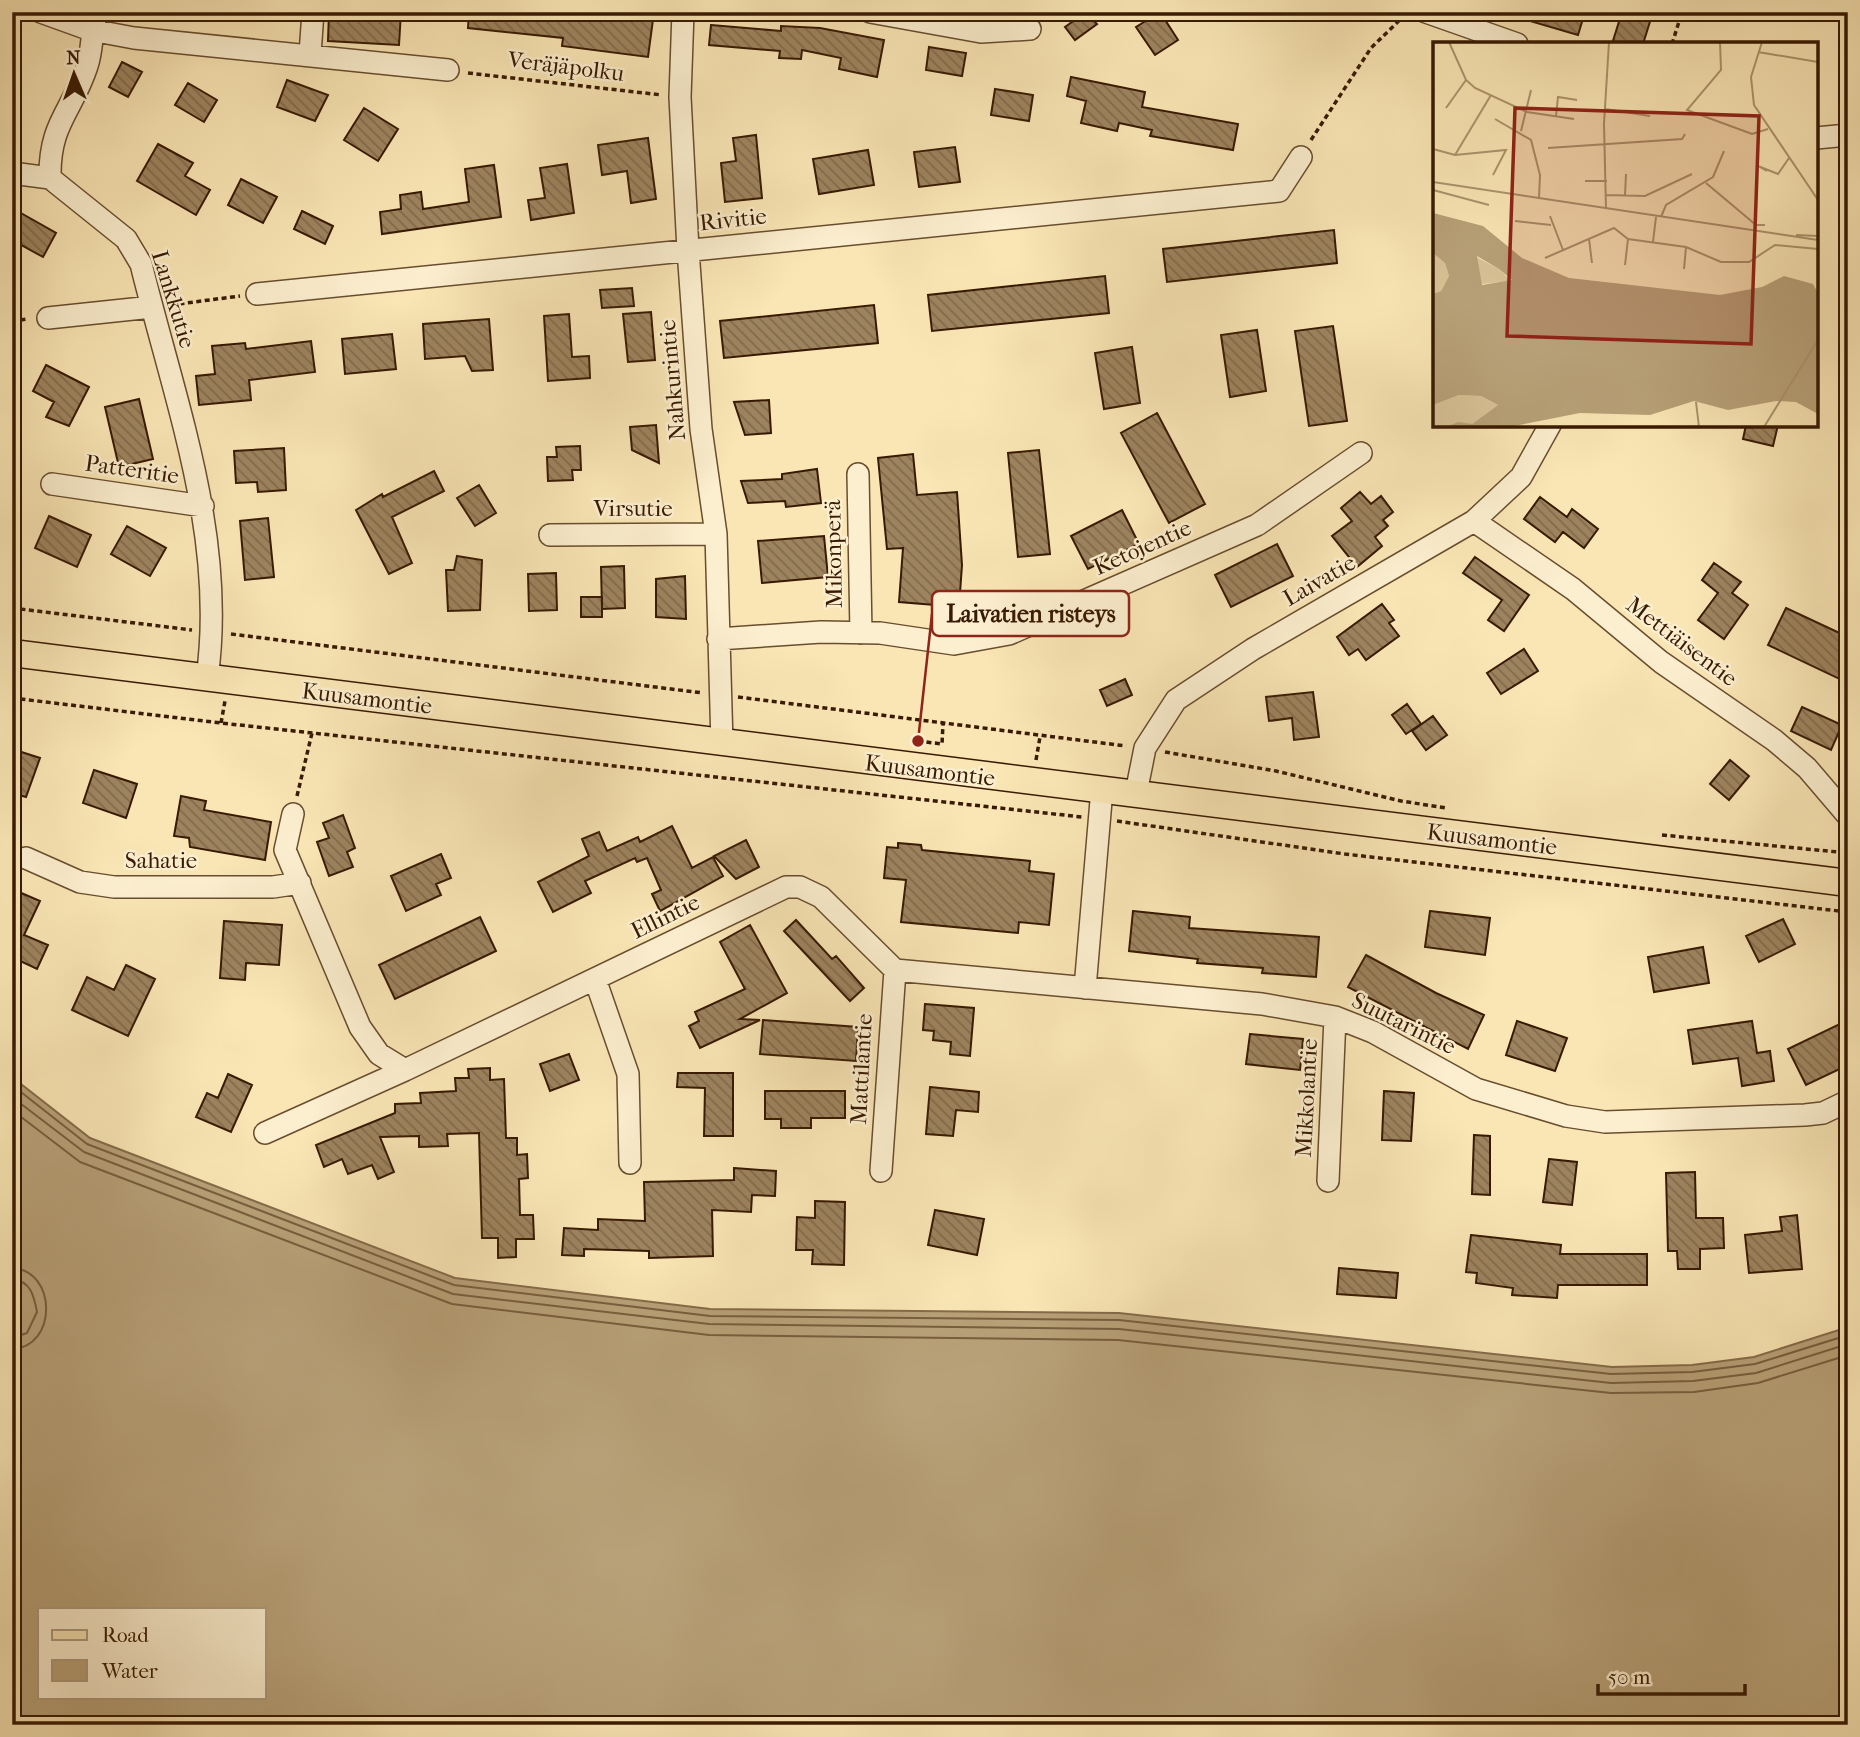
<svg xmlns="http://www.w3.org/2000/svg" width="1860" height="1737" viewBox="0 0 1860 1737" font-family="'IM FELL French Canon',serif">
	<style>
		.water { fill: #b8a178; stroke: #856b49; stroke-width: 2; fill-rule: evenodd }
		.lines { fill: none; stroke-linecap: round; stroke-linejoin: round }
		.shore { stroke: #785e3d; stroke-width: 2 }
		.building { fill: url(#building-back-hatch); stroke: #381a02; stroke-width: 2 }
		.minor-casing { stroke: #684d2f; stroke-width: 24 }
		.major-casing { stroke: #381a02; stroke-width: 29 }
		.path { stroke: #381a02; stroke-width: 3.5; stroke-dasharray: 5 3.5; stroke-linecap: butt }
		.minor { stroke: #fcefcf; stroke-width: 21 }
		.major { stroke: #fae6b5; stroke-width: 26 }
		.labels { text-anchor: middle; stroke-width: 5; stroke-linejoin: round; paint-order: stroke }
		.street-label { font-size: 23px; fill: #381a02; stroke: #fcefcf }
		.inset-road { fill: none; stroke: #ac946d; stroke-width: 2 }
		.view { fill: #8f2418; fill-opacity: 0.15; stroke: #8f2418; stroke-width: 3.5 }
		.inset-edge { fill: none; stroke: #381a02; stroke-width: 3.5 }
		.leader { fill: none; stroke: #8f2418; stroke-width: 2.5 }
		.callout-dot { fill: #8f2418; stroke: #fcefcf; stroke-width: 2.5 }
		.callout { fill: #fcefcf; stroke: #8f2418; stroke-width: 2.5 }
		.callout-label { font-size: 24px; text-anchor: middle; font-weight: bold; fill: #381a02 }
	</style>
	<defs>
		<pattern id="building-back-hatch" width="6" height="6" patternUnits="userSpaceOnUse" patternTransform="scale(1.75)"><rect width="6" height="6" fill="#9d845f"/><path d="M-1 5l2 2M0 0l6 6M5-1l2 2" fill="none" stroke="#816b4c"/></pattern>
	</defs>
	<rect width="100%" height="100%" fill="#fae6b5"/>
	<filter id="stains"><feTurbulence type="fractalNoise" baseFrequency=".00286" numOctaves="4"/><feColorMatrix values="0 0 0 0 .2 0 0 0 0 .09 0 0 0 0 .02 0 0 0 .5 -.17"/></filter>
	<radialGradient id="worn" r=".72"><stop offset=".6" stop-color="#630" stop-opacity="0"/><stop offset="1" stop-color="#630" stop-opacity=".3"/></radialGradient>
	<!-- water -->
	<path class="water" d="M12,1077L90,1138L455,1278L710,1309L1119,1313L1612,1367L1692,1365L1754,1357L1848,1327V1725H12V1325L21,1313L12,1292ZM40,1609H264V1697H40Z"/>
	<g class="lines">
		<!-- shore -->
		<path class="shore" d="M12,1085L87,1144L454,1285L710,1316L1119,1320L1611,1374L1692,1372L1755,1364L1848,1335
			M12,1097L84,1152L453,1294L709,1324L1119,1329L1611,1383L1693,1381L1756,1373L1848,1344
			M12,1110L80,1162L452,1304L709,1335L1118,1340L1611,1393L1694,1392L1758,1383L1848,1355
			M12,1268C57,1270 58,1347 12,1349
			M12,1279C31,1281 34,1296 37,1312L27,1333L12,1338"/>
	</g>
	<!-- building -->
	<path class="building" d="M329,12H401L399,45L328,41Z
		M469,12H654L648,57L562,46L563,38L468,28Z
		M1086,12L1097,24L1075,40L1065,27Z
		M1160,12L1178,40L1155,55L1136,27Z
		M1517,12H1585L1578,35L1516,17Z
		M1622,12H1653L1643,44H1612Z
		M711,25L781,31V26L820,28L884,40L877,77L839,69L841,58L802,50L801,59L779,58L780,51L709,45Z
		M929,47L966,53L962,76L926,70Z
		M122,62L142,72L128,97L109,87Z
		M1071,77L1145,92L1142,107L1238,124L1233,150L1150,136L1152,130L1119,123L1117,131L1081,123L1086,101L1067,96Z
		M287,80L328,95L315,121L277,107Z
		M188,83L217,100L204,122L175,105Z
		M995,89L1033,95L1029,121L991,115Z
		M364,108L398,129L378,161L344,140Z
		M756,135L762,198L725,202L721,163L736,161L733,138Z
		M648,138L656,199L631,203L627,171L602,175L598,145Z
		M158,144L193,163L185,176L210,190L196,215L137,181Z
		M955,147L960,182L919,187L914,152Z
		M868,150L874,185L819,194L813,159Z
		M567,164L574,213L531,220L528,200L545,198L540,168Z
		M494,165L501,217L382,234L380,212L401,209L400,195L421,192L423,209L469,202L465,169Z
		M241,179L277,197L263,223L228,205Z
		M12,208L56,233L43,257L12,240Z
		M302,211L333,226L325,244L294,229Z
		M1334,230L1337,263L1167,282L1163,249Z
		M1105,276L1109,313L932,331L928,295Z
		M632,288L634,306L602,308L600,290Z
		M874,305L878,343L724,358L720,321Z
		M651,312L655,360L628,362L623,314Z
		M569,314L572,357L589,356L590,378L548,381L544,316Z
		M489,319L493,370L472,371L465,356L425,359L423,324Z
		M1333,326L1347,421L1309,426L1295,331Z
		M1257,330L1266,391L1230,397L1221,335Z
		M392,334L396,369L345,374L342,339Z
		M311,341L315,372L249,380L251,400L199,405L196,376L215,374L212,346L245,343L246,349Z
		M1132,347L1140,403L1104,409L1095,353Z
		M46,365L89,387L69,426L46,417L54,402L33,391Z
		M139,399L153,459L119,467L105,407Z
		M769,400L771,433L745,435L734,402Z
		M1157,413L1205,504L1169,523L1121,433Z
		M656,425L659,463L632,450L630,427Z
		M1746,425H1778L1773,446L1743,439Z
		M580,446L581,470H572L573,480L548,481L547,457H557L556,447Z
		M284,448L286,490L258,492L257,482L236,483L234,451Z
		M1039,450L1050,554L1018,557L1008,453Z
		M913,454L917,495L957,492L962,565L959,607L899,602L903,548L887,549L878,458Z
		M817,469L821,503L786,507L785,501L748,503L741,481L782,479V474Z
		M434,471L444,491L392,517L412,563L389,574L356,510L382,494L383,497Z
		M479,485L496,513L475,526L457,498Z
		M1360,492L1371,504L1381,496L1393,512L1383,520L1388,526L1375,537L1382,546L1357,567L1332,536L1352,521L1341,508Z
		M1540,497L1567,517L1572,509L1598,529L1584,548L1563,532L1555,542L1524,519Z
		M1122,510L1139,544L1088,569L1071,536Z
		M49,516L91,535L77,567L35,548Z
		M268,518L274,577L245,580L240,521Z
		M127,526L166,548L150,576L111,554Z
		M824,536L828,577L762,583L758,541Z
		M1277,544L1293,576L1231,607L1215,575Z
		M457,556L482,560L480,610L448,611L446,570H454Z
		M1475,557L1529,595L1504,631L1488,620L1502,600L1463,573Z
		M1714,563L1741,582L1732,593L1748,605L1724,639L1698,620L1718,593L1702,580Z
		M624,566L625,608L602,609L601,567Z
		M556,573L557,610L529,611L528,574Z
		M685,576L686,619L656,617V579Z
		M581,597H602V617H581Z
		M1382,604L1394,620L1389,623L1399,636L1366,660L1358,649L1349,655L1337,637Z
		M1786,608L1848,637V683L1768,645Z
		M1524,649L1538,671L1501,694L1487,673Z
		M1125,679L1132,695L1107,706L1100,690Z
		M1313,692L1319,737L1294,740L1292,718L1269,721L1266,697Z
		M1407,704L1421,724L1406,734L1392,715Z
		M1802,707L1842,725L1831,750L1791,731Z
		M1433,716L1447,735L1426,750L1412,731Z
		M12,749L40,758L26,797L12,793Z
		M1730,760L1749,776L1729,800L1710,784Z
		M94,770L137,784L126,818L83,803Z
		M181,796L206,801L204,810L271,822L265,860L190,847L189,838L174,836Z
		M343,815L355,848L347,852L353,867L329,876L317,842L329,838L323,823Z
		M672,826L692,868L713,857L723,876L660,911L652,894L661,890L647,858L637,862L635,858L585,881L591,893L553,912L538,882L589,856L582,839L599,832L607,851L638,837L640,842Z
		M746,840L759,867L736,879L714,856Z
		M898,843L921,845L922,850L1030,861L1029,871L1054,874L1049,925L1019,922L1018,933L901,922L906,880L884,878L887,847L898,848Z
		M441,854L451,878L436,884L441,895L406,911L391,876Z
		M12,889L40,901L24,935L48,945L37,969L14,958L12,961Z
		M1133,911L1190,917L1189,928L1319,937L1316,977L1262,973L1263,968L1197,963L1198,959L1129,951Z
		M1430,911L1490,918L1485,955L1425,947Z
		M480,917L496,951L395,999L379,965Z
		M1783,919L1795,944L1759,962L1746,936Z
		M796,920L832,959L836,956L864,988L850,1001L784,931Z
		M224,921L282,925L279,965L246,963L245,980L220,978Z
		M750,925L787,993L740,1019L760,1020L700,1048L689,1026L699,1021L695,1012L745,989L720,942Z
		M1703,947L1709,983L1654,992L1648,957Z
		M1366,955L1436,993L1484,1015L1468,1049L1348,987Z
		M126,965L155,979L128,1036L72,1010L87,977L114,990Z
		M925,1004L974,1008L970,1056L950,1054L951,1042L933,1040L934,1031L923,1030Z
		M763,1020L858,1027L856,1061L760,1054Z
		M1848,1020V1045L1839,1050L1846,1066L1806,1085L1788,1049Z
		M1517,1021L1567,1038L1555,1071L1506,1055Z
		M1752,1021L1757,1053L1770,1051L1774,1081L1742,1086L1738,1058L1693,1064L1688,1030Z
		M1250,1034L1303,1039L1300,1070L1246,1064Z
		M569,1054L579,1080L550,1091L540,1064Z
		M490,1068V1080L504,1079L506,1138H517V1155L527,1154L528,1178L519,1179L520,1215H533L534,1239H516V1257L498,1258V1238H482L479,1133L447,1134L448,1146L419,1147V1136L380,1137L394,1172L378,1179L372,1165L348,1174L342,1159L324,1167L316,1145L395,1113V1104L421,1103L420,1093L456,1091L455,1078H469L468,1069Z
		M678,1073H733V1136H704L705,1088L677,1087Z
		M228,1074L252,1085L231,1132L196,1117L207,1093L218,1098Z
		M930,1087L979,1092L978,1112L956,1110L953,1136L926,1134Z
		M765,1091H845V1118H811V1128H781V1119H765Z
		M1384,1091L1414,1093L1411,1141L1382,1140Z
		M1474,1135L1490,1136V1195L1472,1194Z
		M1549,1159L1577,1162L1572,1205L1543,1202Z
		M734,1168L776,1171L775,1196L752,1195L751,1212L712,1210L713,1256L649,1258V1251L584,1249V1256L562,1255L564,1228L598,1230V1219L645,1221L644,1182L734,1180Z
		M1695,1172L1696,1218H1723L1724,1248L1700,1249V1269H1678L1677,1251H1668L1666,1173Z
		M815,1201L845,1202L844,1265L812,1264L813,1250H796L797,1217L815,1218Z
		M935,1210L984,1219L977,1255L928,1245Z
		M1797,1215L1802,1269L1749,1273L1745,1235L1782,1231L1780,1217Z
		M1471,1235L1561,1245L1560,1254H1647V1285H1558L1557,1298L1512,1295L1513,1288L1476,1283L1477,1273L1466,1272Z
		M1339,1268L1398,1273L1396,1298L1337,1294Z"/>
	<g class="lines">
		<defs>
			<path id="minor" d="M41,12L91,30L134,38L448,70
				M683,12L680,97L688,250L701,429L716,534L722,744
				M870,12L981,32L1030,29
				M1426,12L1517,44
				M310,54L313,12
				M1816,138L1848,135
				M12,173L50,178L126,239L141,264C174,399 227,537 207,678
				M50,178C49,123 72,112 87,66C93,49 91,30 97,12
				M257,294L1279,191L1301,157
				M48,318L152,307
				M858,474L861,633
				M52,484L203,506
				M1474,521L1573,589L1661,662L1774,740L1807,768L1848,816
				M550,535L716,534
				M718,639L821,632L880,633L954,644L1009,634L1257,525L1361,453
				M1136,793L1145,748L1176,700L1253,649L1474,521L1521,477L1550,425
				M293,814L285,850L360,1027L379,1054L405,1070
				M26,858L80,882L114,887H273L300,883
				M595,979L628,1074L630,1163
				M1085,988L1102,789
				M265,1133L405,1070L786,887H800L821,897L895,970L1262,1004L1335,1017L1373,1032L1476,1089L1566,1116L1605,1122L1805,1115L1823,1113L1848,1101
				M881,1171L895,970
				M1328,1181L1335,1017"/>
			<path id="major" d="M12,653L1848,883"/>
		</defs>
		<!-- minor casing -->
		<use href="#minor" class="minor-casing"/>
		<!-- major casing -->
		<use href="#major" class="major-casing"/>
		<!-- path -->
		<path class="path" d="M1672,44L1682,12
			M468,73L662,95
			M1311,140L1371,48L1407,13
			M171,305L240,296
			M12,321L28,319
			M12,608L192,630
			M231,634L703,693
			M738,697L1126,746
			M12,698L221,723L1082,817
			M221,723L225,701
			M918,741L942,744L943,724
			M1165,752L1276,771L1401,801L1446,808
			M1036,760L1040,737
			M297,796L312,733
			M1117,821L1345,854L1848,912
			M1662,835L1848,853"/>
		<!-- minor -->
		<use href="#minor" class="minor"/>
		<!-- major -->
		<use href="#major" class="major"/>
	</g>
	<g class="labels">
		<!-- street labels -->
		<g class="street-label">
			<text transform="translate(566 66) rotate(7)" y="8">Veräjäpolku</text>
			<text transform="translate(733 219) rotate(-6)" y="8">Rivitie</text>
			<text transform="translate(174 299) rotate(73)" y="8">Lankkutie</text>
			<text transform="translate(672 380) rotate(-95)" y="8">Nahkurintie</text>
			<text transform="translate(132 469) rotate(8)" y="8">Patteritie</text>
			<text x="633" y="516">Virsutie</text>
			<text transform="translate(1142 547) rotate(-24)" y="8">Ketojentie</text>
			<text transform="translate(833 554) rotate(-91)" y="8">Mikonperä</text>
			<text transform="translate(1319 580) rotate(-30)" y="8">Laivatie</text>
			<text transform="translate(1682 641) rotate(37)" y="8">Mettiäisentie</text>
			<text transform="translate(367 698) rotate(7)" y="8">Kuusamontie</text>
			<text transform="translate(930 770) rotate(7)" y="8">Kuusamontie</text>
			<text transform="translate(1492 839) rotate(7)" y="8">Kuusamontie</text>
			<text x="161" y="868">Sahatie</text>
			<text transform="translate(665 916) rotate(-26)" y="8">Ellintie</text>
			<text transform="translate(1404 1023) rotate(26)" y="8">Suutarintie</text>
			<text transform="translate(861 1069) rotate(-87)" y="8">Mattilantie</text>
			<text transform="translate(1306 1098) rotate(-87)" y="8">Mikkolantie</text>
		</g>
	</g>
	<!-- overview -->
	<g transform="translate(1433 42)">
		<rect width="385" height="385" fill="#fae6b5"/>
		<path d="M43,215L66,227L78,239L48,242Z" fill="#d9c397"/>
		<path d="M0,211L12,221L16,234L8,249L0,252ZM26,353L48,354L65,363L39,382L0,385V363Z" fill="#d9c397"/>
		<path d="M0,171L50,184L89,216L136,236L287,253L329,245L351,234L380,242L385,251V372L363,360L343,359L295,368L261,359L217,373L147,371L76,385H13L25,380L39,382L65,363L48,354L26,353L0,363V252L8,249L16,234L12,221L0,211ZM44,214L66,227L79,238L49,243Z" fill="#b8a178" fill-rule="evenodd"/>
		<path class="inset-road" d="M16,0L33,38L42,46L94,70L141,77M287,0L288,28L254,68L319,92L335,87M329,0L318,35L321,63L385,158M325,10L385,20M13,66L33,38M172,67L217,74M123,74L125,55L144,58M62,77L98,98L107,133L106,156M88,89L98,48M115,106L249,97L252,92M0,107L22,113L73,108L60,133M22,113L58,53M334,129L325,124L345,132L356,116M152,139H174M0,140L385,198M273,141L323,183H332M0,148L56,163M173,153L212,154L259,132M192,153L193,132M173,167L171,82L176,0M117,174L130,208M228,175L233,163L280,135L291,109M82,179L118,183M363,193L385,194M156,197L159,221M220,200L223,175M112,216L181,186L195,197L253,205L288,220H316L342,203L385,207M192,223L195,197M251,227L253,205M263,360L266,385M331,385L385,298"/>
		<path class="view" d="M82,66L326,74L318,302L74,294Z"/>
		<rect width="385" height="385" class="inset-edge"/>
	</g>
	<!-- callouts -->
	<path class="leader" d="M918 741L932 614"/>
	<circle class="callout-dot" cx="918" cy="741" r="7"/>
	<rect class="callout" x="932" y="591" width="197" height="45" rx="7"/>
	<g class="callout-label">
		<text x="1031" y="622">Laivatien risteys</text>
	</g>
	<!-- margin -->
	<rect width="1860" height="1737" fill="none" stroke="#fae6b5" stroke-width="42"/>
	<rect x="14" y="14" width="1832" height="1709" fill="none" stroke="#381a02" stroke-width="3.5"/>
	<rect x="21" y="21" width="1818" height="1695" fill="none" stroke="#381a02" stroke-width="2"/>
	<!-- legend -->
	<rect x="38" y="1608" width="228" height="91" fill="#fcefcf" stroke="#ae9a7d" stroke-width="2"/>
	<rect x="52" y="1630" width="35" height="10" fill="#fae6b5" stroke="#ae9a7d" stroke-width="2"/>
	<text x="102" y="1642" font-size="21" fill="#381a02">Road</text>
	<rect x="52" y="1660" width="35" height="21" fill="#b8a178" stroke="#ae9a7d" stroke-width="2"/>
	<text x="102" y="1678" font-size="21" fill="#381a02">Water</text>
	<!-- north arrow -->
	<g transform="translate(74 74) rotate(358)" stroke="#fcefcf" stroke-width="5" paint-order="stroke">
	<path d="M0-5L12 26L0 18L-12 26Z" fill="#381a02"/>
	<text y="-10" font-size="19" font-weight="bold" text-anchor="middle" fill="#381a02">N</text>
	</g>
	<!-- scale -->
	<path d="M1598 1684v10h147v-10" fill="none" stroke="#381a02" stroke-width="3.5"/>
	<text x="1608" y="1684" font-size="21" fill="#381a02" stroke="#fcefcf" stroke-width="5" paint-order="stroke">50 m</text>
	<rect width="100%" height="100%" filter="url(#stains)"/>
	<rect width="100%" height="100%" fill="url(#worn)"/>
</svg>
